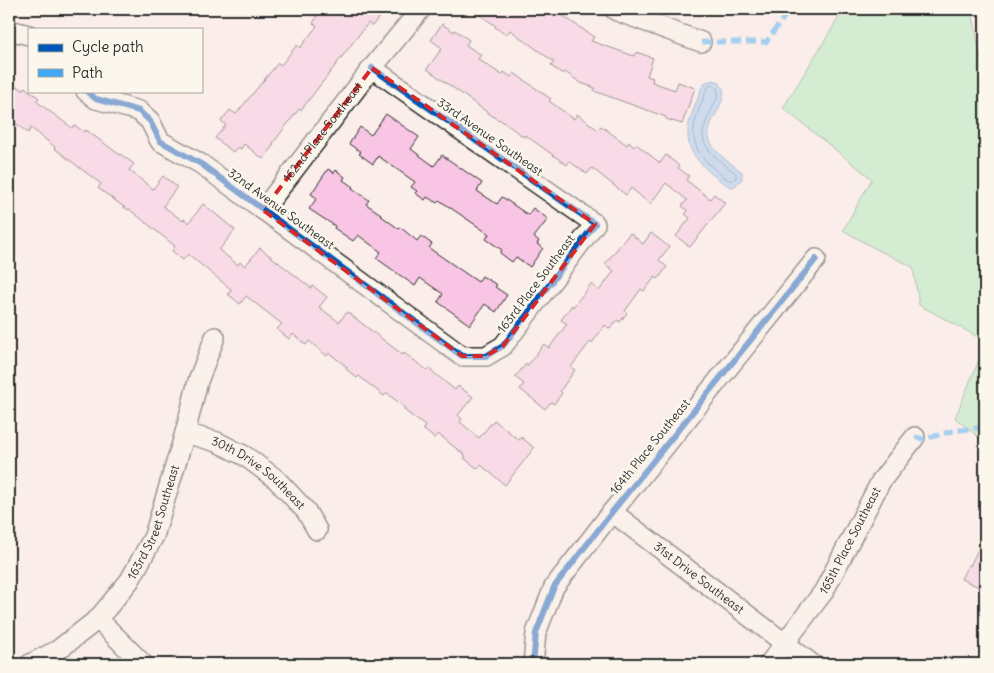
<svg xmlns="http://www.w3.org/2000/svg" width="994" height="673" viewBox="0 0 994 673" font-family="Delius,sans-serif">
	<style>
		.green { fill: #a5eab6; stroke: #688a70 }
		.water { fill: #98c6f3; stroke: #6c88a3 }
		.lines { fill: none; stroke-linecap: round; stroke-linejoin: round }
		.shore { stroke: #57697b; stroke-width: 1 }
		.building { fill: #f8c5e4; stroke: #2b2b2b }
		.minor-casing { stroke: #2b2b2b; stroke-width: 22 }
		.minor { stroke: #fbf7ec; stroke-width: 19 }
		.quiet { stroke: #3fa9f5; stroke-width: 5; stroke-dasharray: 10 5; stroke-linecap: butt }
		.cycleway-casing { stroke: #fbf7ec; stroke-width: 9 }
		.cycleway { stroke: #0057b8; stroke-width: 6 }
		.marked { fill: none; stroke: #d62828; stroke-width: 4; stroke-dasharray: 10 6; stroke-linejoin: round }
		.labels { text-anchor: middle; stroke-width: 5; stroke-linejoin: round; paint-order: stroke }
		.street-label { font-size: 12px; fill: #2b2b2b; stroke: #fbf7ec }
	</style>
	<rect width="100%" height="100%" fill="#faedea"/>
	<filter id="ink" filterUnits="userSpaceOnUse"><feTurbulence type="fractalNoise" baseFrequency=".02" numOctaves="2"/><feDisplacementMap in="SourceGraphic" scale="10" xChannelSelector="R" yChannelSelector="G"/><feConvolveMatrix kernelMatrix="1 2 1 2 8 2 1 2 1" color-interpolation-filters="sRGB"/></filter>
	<g filter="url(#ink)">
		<!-- green -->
		<path class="green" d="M844,9H972L981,60L985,67V341L919,305L913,267L874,248L843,230L872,179L783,108Z
			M985,345V442L955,418Z"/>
		<!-- water -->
		<path class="water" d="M713,80L719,82C719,83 723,88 723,89C727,107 700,126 712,145C718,155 733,165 742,172V179L735,186L731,187C717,180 695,162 690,147C688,143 688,136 688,131C688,118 698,100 702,87L706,82Z"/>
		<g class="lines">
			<!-- shore -->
			<path class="shore" d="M713,85C718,87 718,91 718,96C714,105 704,123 703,133C702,151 724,163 736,174V177L732,181C723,178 717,171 710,165C682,139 696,119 707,89L709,86Z"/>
		</g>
		<!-- building -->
		<path class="building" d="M306,9H386L372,26L368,23L301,110L299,109L273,143L274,144L263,159L244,144L241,149L238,147L233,152L215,138L226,125L221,121L230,110L236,114L278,63L281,65L297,45L300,48L317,26L313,23L317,17Z
			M471,9H533L541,15L543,11L548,15L553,9L594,37L591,41L634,56L636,52L653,58L647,76L653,78L652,82L675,90L678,82L695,88L682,124L666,119V117L594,91L595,88L581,83L565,72L563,74L551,66L554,62L510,30L506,35L495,27L496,26Z
			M442,24L454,32L455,30L469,40L466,45L481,55L478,59L502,75L504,72L511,77L514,73L551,99L549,101L574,119L577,114L598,130L601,126L627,145L629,142L634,147L636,144L660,163L666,155L679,166L678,168L689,176L686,180L710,199L714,194L725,203L690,247L676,236L690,218L685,214L688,211L682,206L687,200L666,183L650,204L631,188L626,195L592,168L587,174L569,161L567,165L525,135L524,137L499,119L498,120L427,69L442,48L431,40Z
			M17,86L23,90L25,87L29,91H30L39,98L36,101L72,128L74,125L84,132L86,130L120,155V154L134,164L129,170L153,189L163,176L177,187L163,206L183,221L184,219L189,223L203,204L218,216L235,230L219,250L238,265L240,262L245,266L260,248L311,288L313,286L327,297L319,307L339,322L347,312L403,355L404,353L427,370L428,368L455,390L458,386L473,397L458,415L462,419L460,422L479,438L494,420L519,440L521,437L534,448L505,485L481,465L478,469L464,458L466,456L438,434L434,438L423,429L425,426L404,410L405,408L387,393L384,396L359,376L357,378L346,369L347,367L329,353L327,356L309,341L306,345L293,334L289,339L277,329L282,324L246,296L240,304L228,294L232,290L188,254L183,260L172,251L175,246L129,209L128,210L98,188L101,184L54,148L55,147L31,128L28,133L9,118V97Z
			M386,114L419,137L411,149L434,166L442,155L482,183L477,191L497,204L502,197L528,215L533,208L548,219L534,237L539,241L537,244L543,248L530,267L516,257L512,262L500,253L502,250L486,239L489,234L439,200L437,203L427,197L425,200L415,193L417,191L411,187L415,182L378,156L373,164L359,154L361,152L349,144L360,127L371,135Z
			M328,169L334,173L336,170L345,177L343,180L353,187L352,188L369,200L366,204L381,214L380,215L399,229L400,227L417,241L421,236L432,244L429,248L478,282L482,276L497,285L495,287L507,295L496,312L485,304L470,325L438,302L443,294L420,278L415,286L376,258L381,252L358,235L353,241L334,228L335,226L309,209L317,198L311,194Z
			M630,233L643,244L651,233L669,247L659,260L667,267L658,279L655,277L644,291L641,289L625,311L627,313L620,322L617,320L610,329L605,325L592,343L590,342L571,367L575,370L560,391L562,393L554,404L551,402L545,409L520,389L524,384L515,377L526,364L528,365L544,344L549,348L567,324L561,320L572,305L573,307L591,284L599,291L614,271L605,264Z
			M985,535V573L979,587L961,579L968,565L970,566Z"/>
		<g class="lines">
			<defs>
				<g id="minor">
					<path d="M614,9L617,11L701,42"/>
					<path d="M9,30L29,35"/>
					<path d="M86,91L96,99L139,111L150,121L160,141L201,164L462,356H486L503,346L595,224L372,68"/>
					<path id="s1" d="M263,210L372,68L421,9"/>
					<path id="s2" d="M185,433L217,442L245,456L276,479L306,511L317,530"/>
					<path id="s3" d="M612,512L812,664"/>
					<path d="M98,619L143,664"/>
					<path id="s4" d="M30,664L58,650L98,619L130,580L154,536L185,433L198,381L215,337"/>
					<path d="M533,664L536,633L554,587L612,512L816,259"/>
					<path id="s5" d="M769,664L824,591L881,481L915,437"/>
				</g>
			</defs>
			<!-- minor casing -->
			<use href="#minor" class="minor-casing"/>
			<!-- minor -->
			<use href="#minor" class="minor"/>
			<!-- quiet -->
			<path class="quiet" d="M701,42H766L790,9
				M915,437L924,439L953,431L985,427"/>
			<defs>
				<path id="cycleway" d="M86,91L96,99L139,111L150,121L160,141L201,164L462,356H486L503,346L595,224L372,68
					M533,664L536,633L554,587L612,512L816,259"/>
			</defs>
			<!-- cycleway casing -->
			<use href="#cycleway" class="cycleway-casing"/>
			<!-- cycleway -->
			<use href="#cycleway" class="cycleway"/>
		</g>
	</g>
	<!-- marked area -->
	<path d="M0 0H994V673H0ZM372,68L595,224L503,346L486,356H462L263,210Z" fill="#faedea" fill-opacity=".55" fill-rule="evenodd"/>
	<path class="marked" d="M372,68L595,224L503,346L486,356H462L263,210Z"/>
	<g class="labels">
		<!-- street labels -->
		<g class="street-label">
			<text dy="4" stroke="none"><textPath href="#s1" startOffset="98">162nd Place Southeast</textPath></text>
			<text transform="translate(490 137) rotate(35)" y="4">33rd Avenue Southeast</text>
			<text transform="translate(281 209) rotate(36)" y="4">32nd Avenue Southeast</text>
			<text transform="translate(536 284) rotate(-53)" y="4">163rd Place Southeast</text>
			<text transform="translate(650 447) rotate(-51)" y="4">164th Place Southeast</text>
			<text dy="4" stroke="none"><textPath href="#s2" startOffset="85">30th Drive Southeast</textPath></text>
			<text dy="4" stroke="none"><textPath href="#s4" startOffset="195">163rd Street Southeast</textPath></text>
			<text dy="4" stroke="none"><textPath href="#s5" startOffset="148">165th Place Southeast</textPath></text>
			<text dy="4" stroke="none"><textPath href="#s3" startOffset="109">31st Drive Southeast</textPath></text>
		</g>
	</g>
	<!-- margin -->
	<rect width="994" height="673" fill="none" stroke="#fbf7ec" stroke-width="30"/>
	<rect x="15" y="15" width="964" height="643" fill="none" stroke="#2b2b2b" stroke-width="2" filter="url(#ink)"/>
	<!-- legend -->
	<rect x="28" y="28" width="175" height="65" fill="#fbf7ec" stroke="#a8a59f"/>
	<rect x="38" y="44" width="25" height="8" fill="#0057b8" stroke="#a8a59f"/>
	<text x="72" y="52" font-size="15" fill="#2b2b2b">Cycle path</text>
	<rect x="38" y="69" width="25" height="8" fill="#3fa9f5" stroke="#a8a59f"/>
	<text x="72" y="78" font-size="15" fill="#2b2b2b">Path</text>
</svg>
